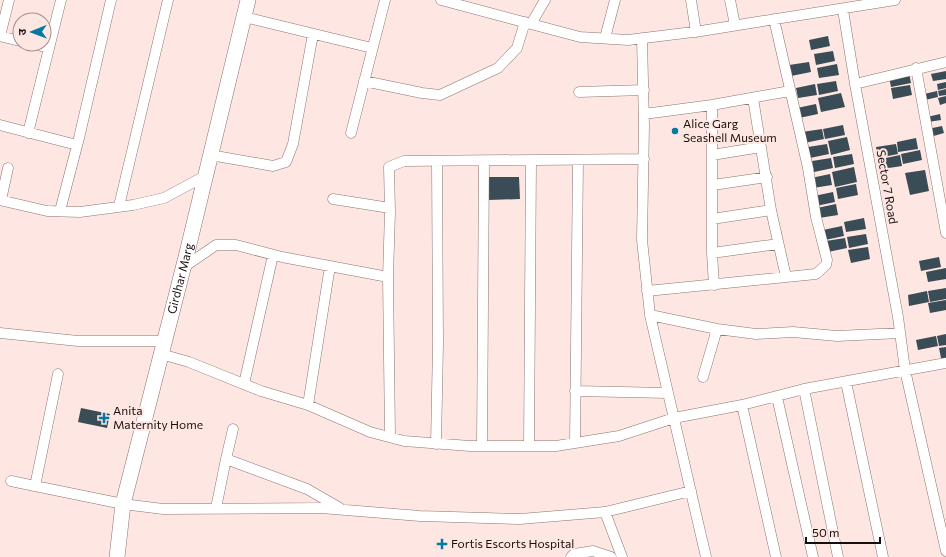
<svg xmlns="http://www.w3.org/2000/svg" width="946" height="557" viewBox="0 0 946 557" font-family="Commissioner,'Noto Sans Devanagari',sans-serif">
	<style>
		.building { fill: #3a4c55 }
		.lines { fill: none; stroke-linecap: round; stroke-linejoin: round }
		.street-casing { stroke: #8a7571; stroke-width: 11 }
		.secondary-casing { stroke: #8a7571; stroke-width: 16 }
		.street { stroke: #fff; stroke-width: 10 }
		.secondary { stroke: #fff; stroke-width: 15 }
		.poi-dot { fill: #047aa2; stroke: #fee6e2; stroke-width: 1.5 }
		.labels { text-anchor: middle; stroke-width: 4; stroke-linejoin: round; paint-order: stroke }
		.poi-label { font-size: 12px; fill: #170f0e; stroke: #fee6e2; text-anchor: start }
		.street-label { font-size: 12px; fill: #170f0e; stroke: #fee6e2 }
	</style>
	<rect width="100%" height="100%" fill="#fee6e2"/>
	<!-- building -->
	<path class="building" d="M828,36L830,46L811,50L809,40Z
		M833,51L835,61L816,65L814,54Z
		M809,62L811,72L791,76L789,65Z
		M837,64L839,75L819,78L817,68Z
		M946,71V79L933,81L931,74Z
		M909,73L911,83L891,87L889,77Z
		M836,81L838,91L819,95L817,84Z
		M946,82V88L938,90L937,84Z
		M815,84L817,95L798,98L796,88Z
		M910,85L912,95L893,99L891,88Z
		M946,89V95L939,96L938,91Z
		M937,91L938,97L925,100L924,94Z
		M841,93L845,107L821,112L818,98Z
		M946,96V103L940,105L938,98Z
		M816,104L818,114L799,118L797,108Z
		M940,114L941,120L928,122L927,117Z
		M843,125L845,135L825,139L823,129Z
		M942,126L944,133L930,137L928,129Z
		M822,129L824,139L804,143L802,132Z
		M847,137L850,150L831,155L828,141Z
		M916,138L918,149L898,152L897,142Z
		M827,144L829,154L810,158L808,147Z
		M896,144L898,154L878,158L876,147Z
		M920,150L922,160L903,164L901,154Z
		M852,154L854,164L835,168L833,157Z
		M900,155L902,166L882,169L881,159Z
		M831,158L833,168L814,172L812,161Z
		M854,167L857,182L835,187L832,172Z
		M925,170L929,191L910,195L905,173Z
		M830,174L832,185L813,188L811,178Z
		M487,177H519L520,199L488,200Z
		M856,184L858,195L838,199L836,188Z
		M833,192L835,202L816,206L814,196Z
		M836,204L838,215L819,218L817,208Z
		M864,218L866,229L846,232L844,222Z
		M842,226L844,236L825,240L823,230Z
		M866,234L868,244L849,248L847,237Z
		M845,238L847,248L828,252L826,241Z
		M868,247L870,259L851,263L848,250Z
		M939,257L941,267L921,271L919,261Z
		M946,268V279L928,282L926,272Z
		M946,288V299L930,302L928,291Z
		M927,291L929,302L909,306L908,295Z
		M946,300V310L930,313L928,303Z
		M946,334V345L939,346L937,336Z
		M936,336L938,346L918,350L916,340Z
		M946,347V358H941L939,348Z
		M81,408L110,414L107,428L78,422Z"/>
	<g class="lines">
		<defs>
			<path id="street" d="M441,0L580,37L628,40L701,31L895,0
				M691,0L696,32
				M730,0L735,25
				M843,10L855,84L898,317L905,370L946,551
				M244,17L372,48
				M531,24L545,0
				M0,36L9,0
				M0,36L20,41
				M605,38L615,0
				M642,38L644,126L642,240L650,315L706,557
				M32,44L49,48
				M916,68L946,233
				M364,81L422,93L440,95L498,68L517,48L525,22
				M855,84L946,62
				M579,92L644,90
				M753,98L771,210L786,277
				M712,105V253L714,285
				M644,114L712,105L790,91
				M0,125L77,145
				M28,133L61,0
				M351,133L385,0
				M210,155L273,166L286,162L293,144L313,34
				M712,155L761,147
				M713,185L767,177
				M333,199L390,208
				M0,200L47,211L80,212L133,205L164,198L205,176
				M1,200L8,168
				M119,206L168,0
				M60,211L79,138L111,0
				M712,219L771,210
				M712,253L778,244
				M184,267L216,245H236L282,257L388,277
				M647,291L816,274L826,265L827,260L816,217L808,168L774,19
				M650,315L717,329L756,334L793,332L837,336L900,333
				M0,333L78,341H165
				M161,354L189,362L261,391L308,405L370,432L404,441L470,446H556L619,436L674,418L742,405L804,389L946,363
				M58,374L35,486L123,504L163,509L321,508L420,516L520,519L605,512L691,491
				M703,377L717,329
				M846,382L883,557
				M244,384L273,255
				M804,389L838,557
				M575,391L668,393
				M777,397L813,557
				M308,405L330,266
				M742,405L776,557
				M390,437L388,277L390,212L389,167L404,161L644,159
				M575,443L578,161
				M436,444L438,344L437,161
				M482,446L484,161
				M529,446L531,161
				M226,459L233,429
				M11,481L35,486
				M216,508L226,459L307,489L340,508
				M605,512L622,557
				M571,557L574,554L593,551L611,557"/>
			<g id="secondary">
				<path id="s1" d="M117,557L123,504L186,257L248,0"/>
			</g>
		</defs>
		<!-- street casing -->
		<use href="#street" class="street-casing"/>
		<!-- secondary casing -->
		<use href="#secondary" class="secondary-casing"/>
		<!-- street -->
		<use href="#street" class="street"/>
		<!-- secondary -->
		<use href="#secondary" class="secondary"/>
	</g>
	<!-- markers -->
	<g class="poi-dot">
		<circle cx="675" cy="131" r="4"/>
		<path d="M102 412h4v4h4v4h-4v4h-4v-4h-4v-4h4z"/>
		<path d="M440 538h4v4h4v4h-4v4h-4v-4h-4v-4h4z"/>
	</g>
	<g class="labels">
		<!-- poi labels -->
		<g class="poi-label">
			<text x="683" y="128">Alice Garg<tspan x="683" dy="14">Seashell Museum</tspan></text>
			<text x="113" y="415">Anita<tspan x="113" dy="14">Maternity Home</tspan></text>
			<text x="451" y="548">Fortis Escorts Hospital</text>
		</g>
		<!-- street labels -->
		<g class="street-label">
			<text transform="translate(887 187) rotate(80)" y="4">Sector 7 Road</text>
			<text dy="4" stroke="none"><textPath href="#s1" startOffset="286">Girdhar Marg</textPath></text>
		</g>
	</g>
	<!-- north arrow -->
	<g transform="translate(32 32) rotate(269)"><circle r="19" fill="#fee6e2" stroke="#a2908d"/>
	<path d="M0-3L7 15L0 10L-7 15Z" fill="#047aa2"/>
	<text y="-6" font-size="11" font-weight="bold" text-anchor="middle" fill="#170f0e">उ</text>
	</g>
	<!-- scale -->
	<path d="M806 537v6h74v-6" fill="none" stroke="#170f0e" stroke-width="2"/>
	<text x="812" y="537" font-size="12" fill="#170f0e" stroke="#fee6e2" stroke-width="3" paint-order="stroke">50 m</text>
</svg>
